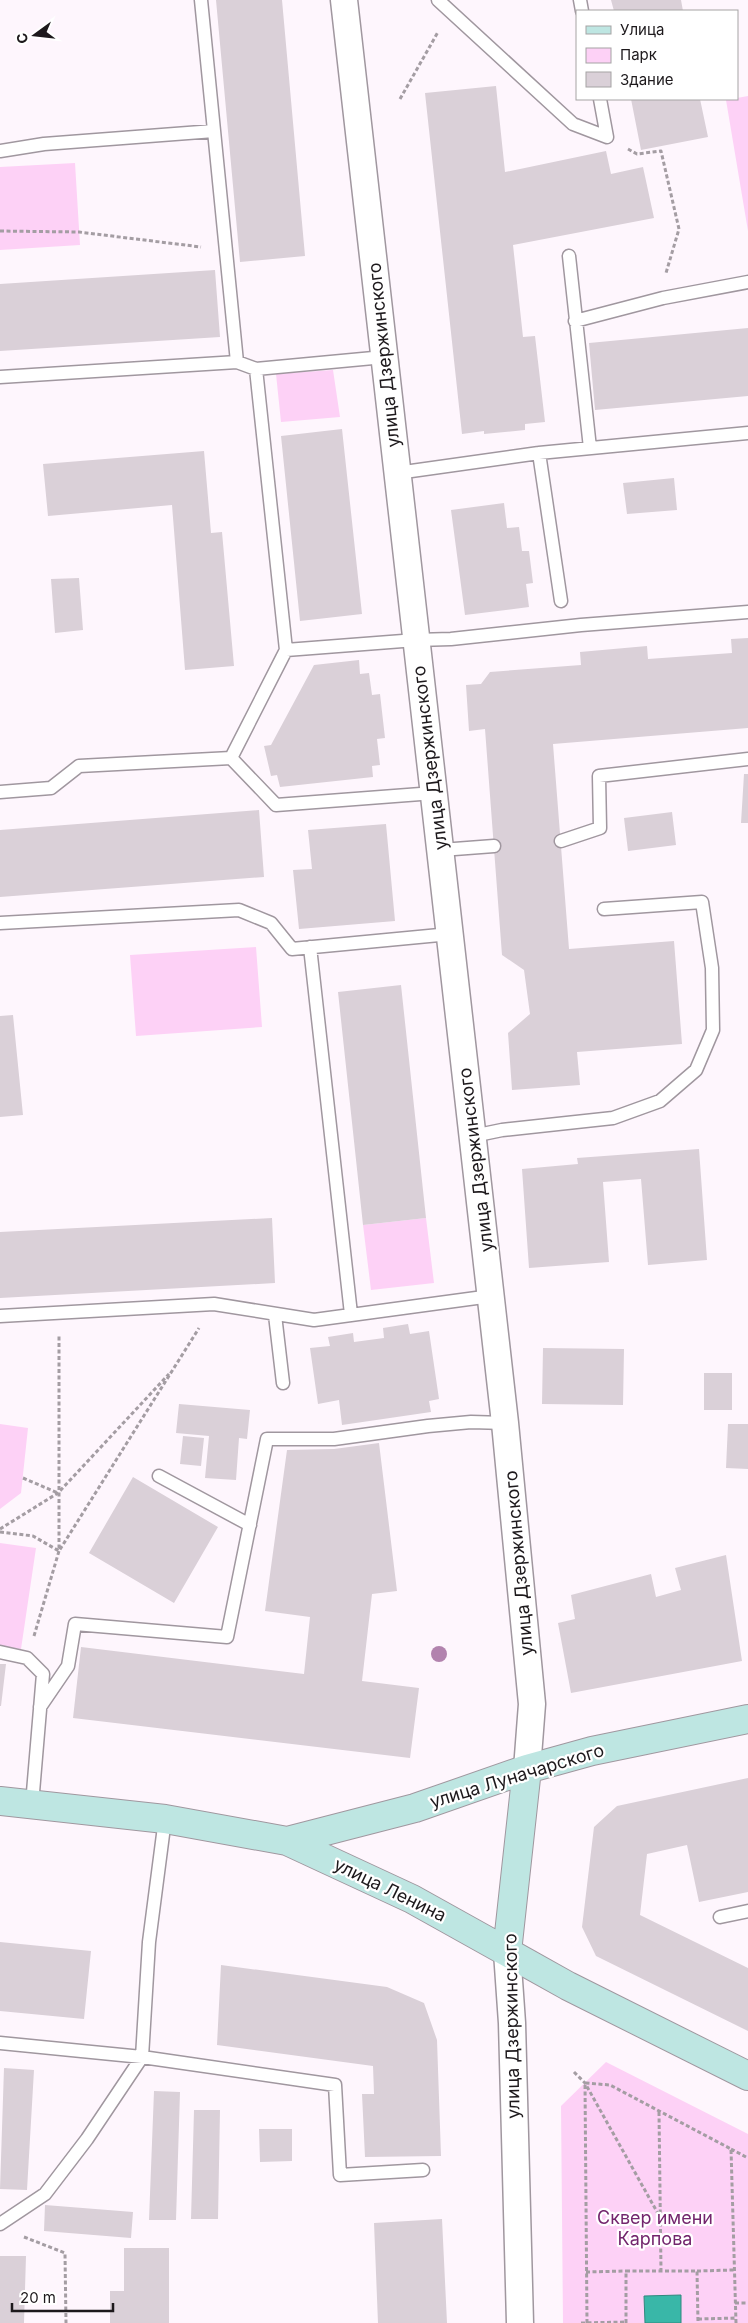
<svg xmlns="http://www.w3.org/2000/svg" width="748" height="2323" viewBox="0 0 748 2323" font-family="Inter,sans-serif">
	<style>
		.green { fill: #fdd1f6 }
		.water { fill: #39b7a8; stroke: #31887e }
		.building { fill: #dad0d8 }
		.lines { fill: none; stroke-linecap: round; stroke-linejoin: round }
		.service-casing { stroke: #a0979f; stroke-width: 15 }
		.minor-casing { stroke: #a0979f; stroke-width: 29 }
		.secondary-casing { stroke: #a0979f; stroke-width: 30 }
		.path { stroke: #a49da3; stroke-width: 3; stroke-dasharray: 4 2.5; stroke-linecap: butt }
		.service { stroke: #fff; stroke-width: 12 }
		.minor { stroke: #fff; stroke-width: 26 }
		.secondary { stroke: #bee6e2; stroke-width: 28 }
		.tree { fill: #b283ae }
		.labels { text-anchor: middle; stroke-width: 4.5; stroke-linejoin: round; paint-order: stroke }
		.street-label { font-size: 18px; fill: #1d191c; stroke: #fff }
		.park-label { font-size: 18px; fill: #73256d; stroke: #fff }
	</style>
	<rect width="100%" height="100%" fill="#fef6fd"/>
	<!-- green -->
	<path class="green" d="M748,96V231L726,100Z
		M75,163L80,245L0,250V167Z
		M333,370L340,417L281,422L276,374Z
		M256,947L262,1027L136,1036L130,955Z
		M426,1218L434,1283L371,1290L363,1225Z
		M0,1424L28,1428L21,1493L0,1509Z
		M0,1543L36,1548L21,1649L0,1646Z
		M606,2062L748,2134V2323H563L561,2106Z"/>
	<!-- water -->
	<path class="water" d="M681,2295V2323H645L644,2296Z"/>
	<!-- building -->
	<path class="building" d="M216,0H282L305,256L240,262Z
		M611,0H681L683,11H614Z
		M496,86L505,172L606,151L611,174L643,167L654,218L513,245L523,337L535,336L545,422L525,424V430L484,434V431L462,434L425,93Z
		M631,99H700L708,137L641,150Z
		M215,270L220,337L0,351V284Z
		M748,328V396L595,410L589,343Z
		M342,429L362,614L300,621L281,436Z
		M204,451L211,533L222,532L234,666L185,670L172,505L48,516L43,464Z
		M674,478L677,510L627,514L623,483Z
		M504,503L507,528L519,527L522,551H529L533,583L526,584L529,607L465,615L451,510Z
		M79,578L83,630L55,633L51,579Z
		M748,638V728L553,744L569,949L674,941L682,1044L577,1052L580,1085L512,1090L508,1033L530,1014L524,970L502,955L485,729L469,731L466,685L481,684L490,672L581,665L580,652L647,646L648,659L732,653L731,639Z
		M359,660L360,674L369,673L372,695L380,694L385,738L377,739L380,765L372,766L373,777L280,787L277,775L271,776L264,746L271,745L314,665Z
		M744,774H748V823H741Z
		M259,810L264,877L0,897V830Z
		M672,812L676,845L628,851L624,818Z
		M386,824L395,921L299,929L293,870L312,869L308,830Z
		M401,985L426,1218L363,1225L338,992Z
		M13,1015L23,1115L0,1117V1016Z
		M699,1149L707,1260L648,1265L641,1179L603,1182L609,1262L529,1268L522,1169L578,1164L577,1158Z
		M272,1218L275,1283L0,1298V1232Z
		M408,1324L410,1334L429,1331L439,1399L429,1401L431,1412L342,1425L339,1400L318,1404L310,1348L330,1346L328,1337L353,1333L354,1342L384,1338L383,1328Z
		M543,1348L624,1349L623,1405L542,1404Z
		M704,1373H732V1410H704Z
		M179,1404L250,1410L247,1439L239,1438L236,1480L205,1478L209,1436L176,1433Z
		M728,1424H748V1469L726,1468Z
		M183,1436L204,1438L201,1466L180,1464Z
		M379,1443L397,1591L372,1594L362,1681L419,1688L410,1758L73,1718L81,1647L304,1674L310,1617L265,1611L287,1450L334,1449Z
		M133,1477L218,1527L174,1603L89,1553Z
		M726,1555L742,1661L571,1693L558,1623L575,1619L571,1595L651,1574L656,1597L681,1590L675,1568Z
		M0,1664H6L1,1706H0Z
		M748,1778V1892L699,1902L687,1845L647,1854L640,1915L748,1968V2031L596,1956L582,1927L594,1827L617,1806Z
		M0,1942L91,1951L84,2019L0,2011Z
		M221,1965L387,1987L424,2003L437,2040L441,2156L365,2157L362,2094H374L373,2066L217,2045Z
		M4,2068L34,2070L27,2190L0,2189Z
		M154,2091L180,2092L176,2220H149Z
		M194,2110H220L218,2219H191Z
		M259,2129H292V2161L260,2162Z
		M45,2205L133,2212L131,2238L44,2231Z
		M442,2219L447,2323H378L374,2223Z
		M124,2248H169V2323H110V2291H124Z
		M0,2256H26L24,2323H0Z"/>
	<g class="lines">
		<defs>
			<path id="service" d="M201,0L237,362
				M438,0L573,124L607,137L600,99
				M580,0L582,11
				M0,151L44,144L214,131
				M569,256L590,448
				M575,321L663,298L748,282
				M256,369L286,650L416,640L451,639L581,625L748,612
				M0,377L237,362L256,369L384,357
				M539,453L561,601
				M397,473L539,453L748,433
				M231,758L286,650
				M0,792L51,788L79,766L231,758L276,805L434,793
				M561,841L600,828L599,776L748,759
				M441,850L494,846
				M0,923L239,910L271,923L292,949L450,934
				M310,947L351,1314
				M473,1136L502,1130L613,1118L660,1101L696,1070L713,1030L712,968L702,902L604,909
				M275,1315L283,1383
				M0,1316L214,1304L314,1320L491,1296
				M159,1476L250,1525
				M0,1652L27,1658L43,1674L32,1804
				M40,1707L68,1666L75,1624L227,1637L267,1439H334L428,1426L471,1422L505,1423
				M720,1917L748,1911
				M0,2043L142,2057L335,2085L340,2175L423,2170
				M0,2224L45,2194L87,2139L142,2057L149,1942L165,1819"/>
			<path id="minor" d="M344,0L505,1423L532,1704L527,1769
				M507,1952L512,2023L520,2323"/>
			<path id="secondary" d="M0,1801L165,1819L287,1841L412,1899L568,1986L748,2076
				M287,1841L415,1808L527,1769L592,1751L748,1719
				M507,1952L527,1769"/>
		</defs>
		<!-- service casing -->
		<use href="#service" class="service-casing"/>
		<!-- minor casing -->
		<use href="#minor" class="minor-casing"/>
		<!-- secondary casing -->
		<use href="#secondary" class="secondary-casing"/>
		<!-- path -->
		<path class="path" d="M400,99L438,32
			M628,149L637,154L661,151L679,229L666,273
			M0,231L79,232L201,247
			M23,1478L58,1493
			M0,1529L58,1493L169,1374
			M0,1532L33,1536L59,1551L199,1328
			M34,1636L59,1551V1336
			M574,2072L585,2083L661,2219
			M659,2112L661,2271
			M731,2149L748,2158
			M24,2237L65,2253L66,2323
			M697,2271L734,2270
			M586,2272L626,2271
			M735,2303H748
			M698,2319L736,2318
			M581,2323L626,2322
			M587,2323L585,2083L610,2085L731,2149L736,2323
			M626,2323V2271H697L698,2323"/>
		<!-- service -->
		<use href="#service" class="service"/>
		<!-- minor -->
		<use href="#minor" class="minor"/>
		<!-- secondary -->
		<use href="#secondary" class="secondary"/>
	</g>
	<!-- trees -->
	<circle class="tree" cx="439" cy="1654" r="8"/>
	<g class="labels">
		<!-- street labels -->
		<g class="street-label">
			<text transform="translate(384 355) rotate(-96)" y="6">улица Дзержинского</text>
			<text transform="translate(430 758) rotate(-97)" y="6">улица Дзержинского</text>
			<text transform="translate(476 1160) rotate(-97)" y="6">улица Дзержинского</text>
			<text transform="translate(519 1563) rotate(-95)" y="6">улица Дзержинского</text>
			<text transform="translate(517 1776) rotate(-17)" y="6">улица Луначарского</text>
			<text transform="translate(390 1890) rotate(26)" y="6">улица Ленина</text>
			<text transform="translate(512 2026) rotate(-91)" y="6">улица Дзержинского</text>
		</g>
		<!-- park labels -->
		<g class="park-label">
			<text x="655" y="2224">Сквер имени<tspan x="655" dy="21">Карпова</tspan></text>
		</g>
	</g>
	<!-- legend -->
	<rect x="576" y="10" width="162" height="90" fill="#ffffff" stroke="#a5a3a4"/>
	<rect x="586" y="26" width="25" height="8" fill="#bee6e2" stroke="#a5a3a4"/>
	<text x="620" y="35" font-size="15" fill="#1d191c">Улица</text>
	<rect x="586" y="48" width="25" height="15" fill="#fdd1f6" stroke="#a5a3a4"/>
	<text x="620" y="60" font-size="15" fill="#1d191c">Парк</text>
	<rect x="586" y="72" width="25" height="15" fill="#dad0d8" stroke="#a5a3a4"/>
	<text x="620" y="85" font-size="15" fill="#1d191c">Здание</text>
	<!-- north arrow -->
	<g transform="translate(35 35) rotate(255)" stroke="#ffffff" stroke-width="4" paint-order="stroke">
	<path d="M0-4L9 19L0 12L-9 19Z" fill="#1d191c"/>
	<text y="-8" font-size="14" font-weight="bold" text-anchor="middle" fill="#1d191c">С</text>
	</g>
	<!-- scale -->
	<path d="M12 2303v8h101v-8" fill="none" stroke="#1d191c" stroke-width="2.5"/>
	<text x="20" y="2303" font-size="15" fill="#1d191c" stroke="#ffffff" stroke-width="4" paint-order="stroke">20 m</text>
</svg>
